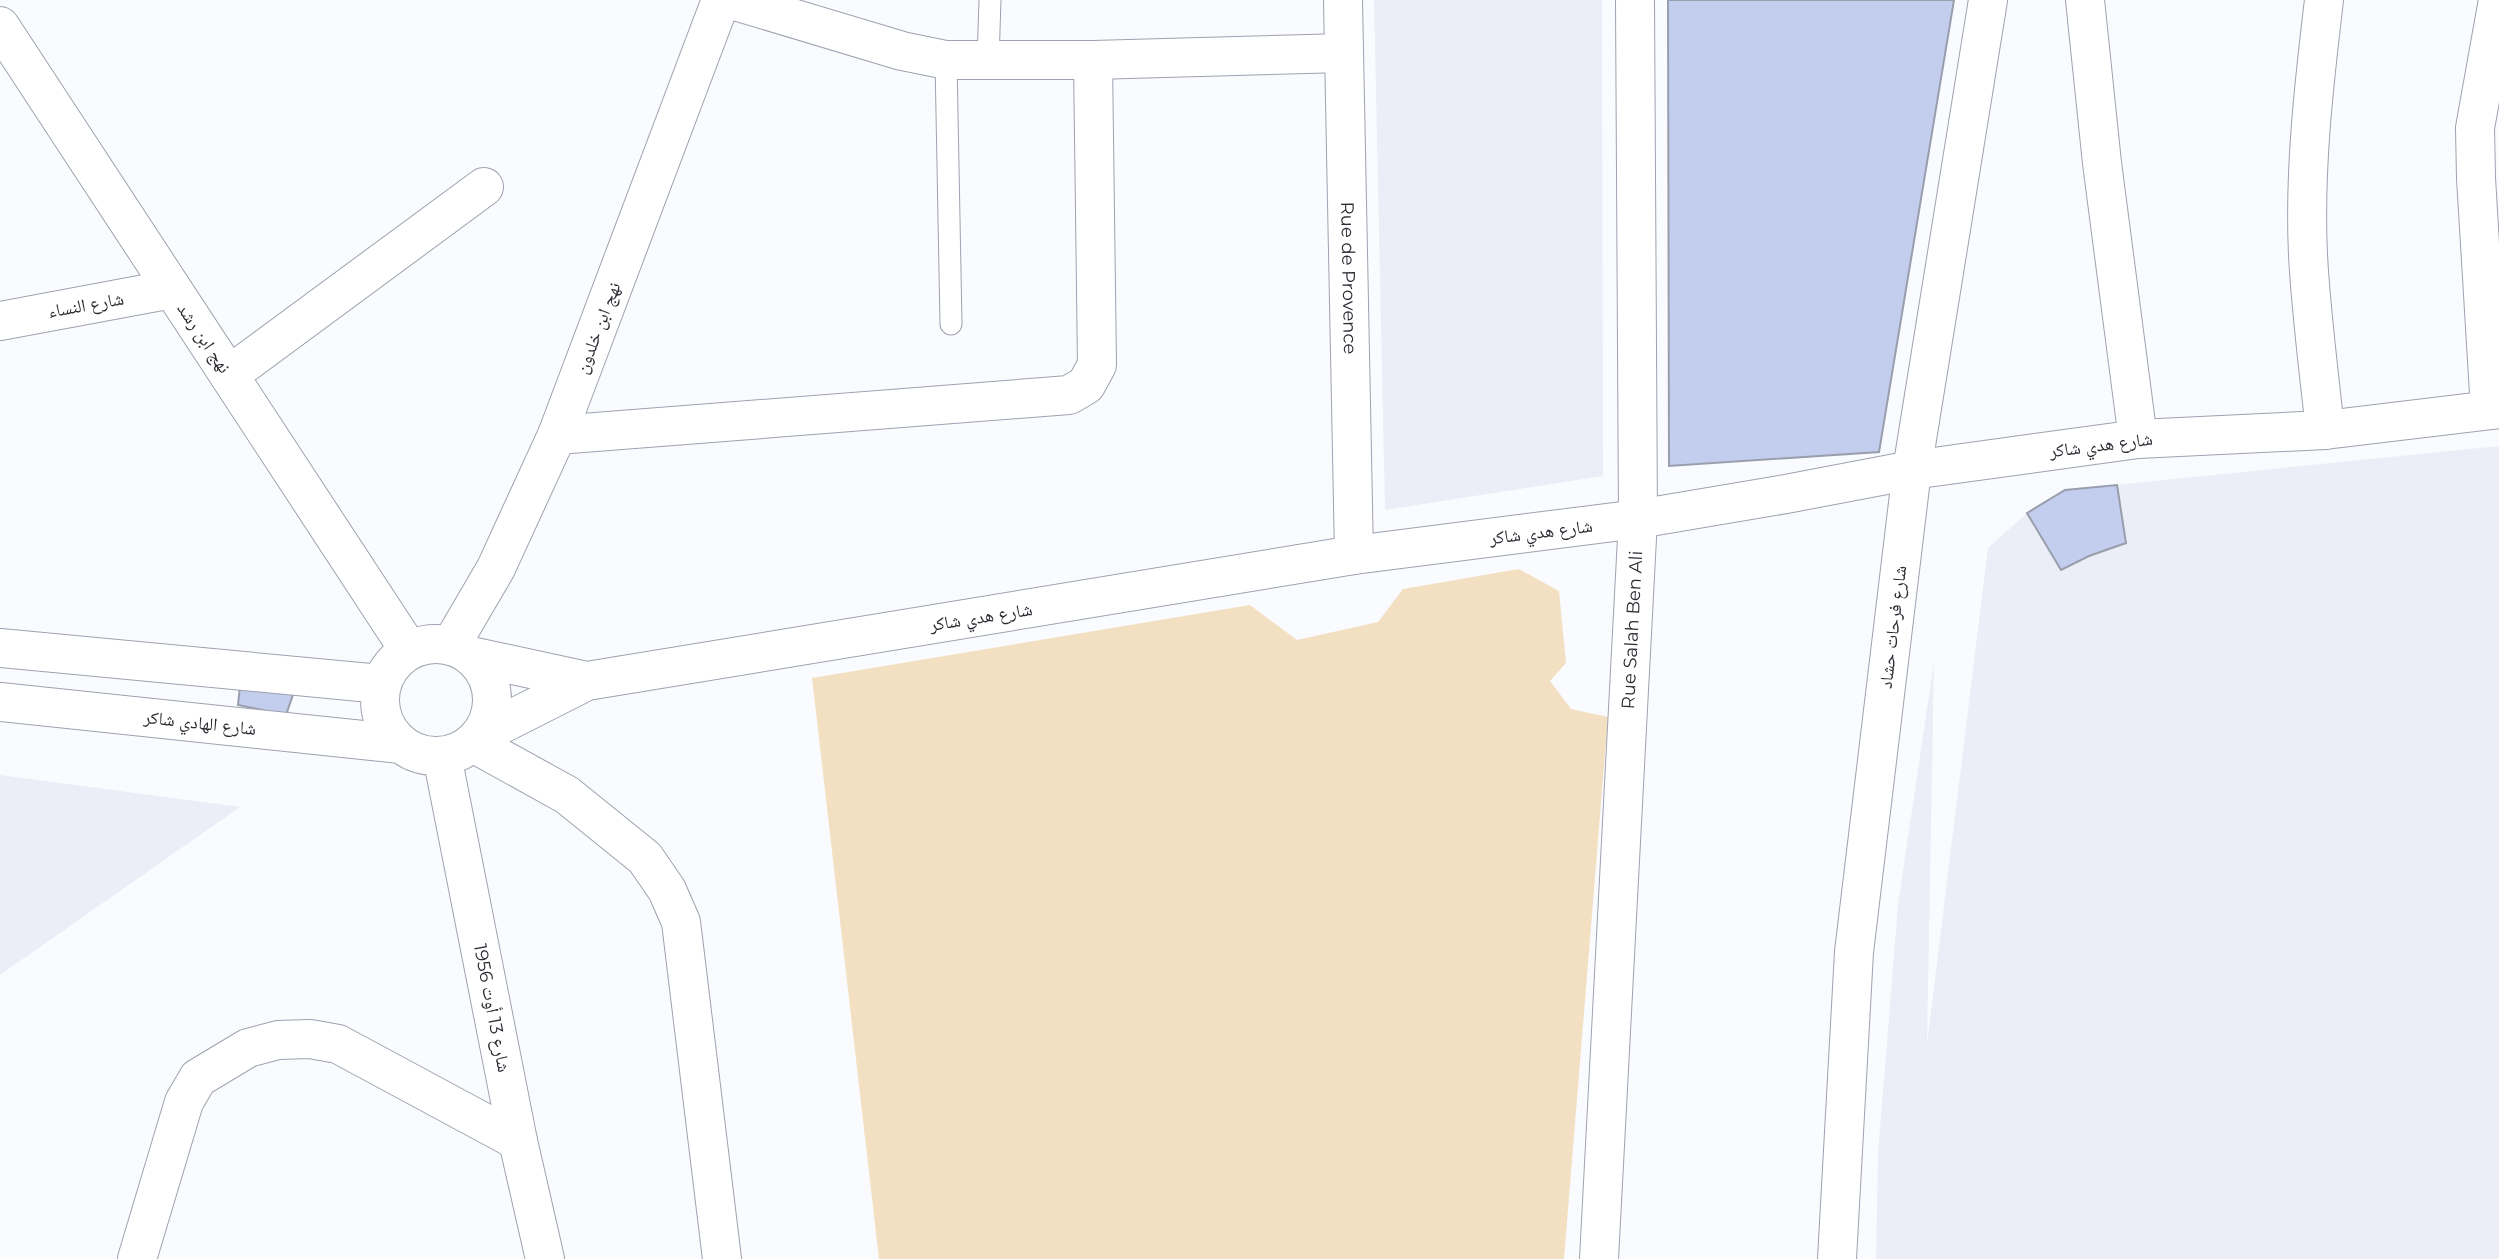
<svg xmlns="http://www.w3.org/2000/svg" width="2499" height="1259" viewBox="0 0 2499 1259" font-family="Montserrat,'Noto Naskh Arabic',sans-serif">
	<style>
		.built { fill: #ebeef7 }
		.green { fill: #f3e0c3 }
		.building { fill: #c3cded; stroke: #999eac; stroke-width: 2 }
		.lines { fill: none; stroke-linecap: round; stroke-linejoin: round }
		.service-casing { stroke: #9da2b0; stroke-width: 23 }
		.minor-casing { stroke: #9da2b0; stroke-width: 40 }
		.tertiary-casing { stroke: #9da2b0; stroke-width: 40 }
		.service { stroke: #fff; stroke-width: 21 }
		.minor { stroke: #fff; stroke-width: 38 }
		.tertiary { stroke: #fff; stroke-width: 38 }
		.labels { text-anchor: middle; stroke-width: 6; stroke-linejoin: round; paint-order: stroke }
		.street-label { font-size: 18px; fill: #2b2c32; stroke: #fff }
	</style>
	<rect width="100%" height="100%" fill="#fafbfe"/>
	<!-- built -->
	<path class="built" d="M1374,0H1602L1603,476L1385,510Z
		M2499,446V1259H1876L1878,1154L1898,905L1934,662L1927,1044L1988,548L2027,513L2065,490Z
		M0,775L240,807L0,975Z"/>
	<!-- green -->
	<path class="green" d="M1519,569L1559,591L1566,663L1550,681L1571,709L1608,717L1564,1259H879L812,678L1250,605L1297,640L1378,622L1403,589Z"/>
	<!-- building -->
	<path class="building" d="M1668,0H1954L1879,452L1669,466Z
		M2117,485L2126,543L2089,556L2061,570L2027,513L2065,490Z
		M241,676L297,683L286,715L238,705Z"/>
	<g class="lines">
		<defs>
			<path id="service" d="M946,60L951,324
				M988,61L990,0"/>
			<g id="minor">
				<path d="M732,0L902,51L946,60H1093L1344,53"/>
				<path id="s1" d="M1343,0L1354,555"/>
				<path d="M2085,0L2102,163L2138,439"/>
				<path d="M2324,0C2314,84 2304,170 2308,255C2311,313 2319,372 2325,430"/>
				<path d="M0,321L172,289"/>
				<path d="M229,375L484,187"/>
				<path d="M2490,410L2476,178L2475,128L2498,0"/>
				<path d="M557,435L1069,395L1086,385L1097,365L1093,60"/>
				<path d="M451,645L496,568L557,435L721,0"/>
				<path d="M473,743L567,795L645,858L667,890L681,922L722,1259"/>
				<path d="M137,1259L184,1102L198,1078L248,1048L278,1040L310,1039L338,1044L518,1141"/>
				<path id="s2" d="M1599,1259L1638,519L1635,0"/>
				<path d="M1837,1259L1854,952L1912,470L1988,0"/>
			</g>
			<path id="tertiary" d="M0,26L409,650
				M380 700a56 56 0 1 1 112 0a56 56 0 1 1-112 0Z
				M0,648L381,684
				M471,656L587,681
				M0,702L401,744
				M480,735L587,681L1354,555L1638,519L1786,494L1912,470L2138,439L2325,430L2499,409
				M442,756L518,1141L545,1259"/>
		</defs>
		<!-- service casing -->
		<use href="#service" class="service-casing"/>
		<!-- minor casing -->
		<use href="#minor" class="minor-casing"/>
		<!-- tertiary casing -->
		<use href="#tertiary" class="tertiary-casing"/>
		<!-- service -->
		<use href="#service" class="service"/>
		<!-- minor -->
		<use href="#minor" class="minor"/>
		<!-- tertiary -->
		<use href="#tertiary" class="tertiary"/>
	</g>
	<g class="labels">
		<!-- street labels -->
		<g class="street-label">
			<text dy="6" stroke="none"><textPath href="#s1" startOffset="278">Rue de Provence</textPath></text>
			<text transform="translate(86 305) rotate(-10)" y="6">شارع النساء</text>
			<text transform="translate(598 328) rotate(-69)" y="6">نهج ابن خلدون</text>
			<text transform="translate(204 338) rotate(56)" y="6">نهج ابن رشد</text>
			<text transform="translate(2101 445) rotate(-7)" y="6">شارع هدي شاكر</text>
			<text transform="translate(1541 532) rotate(-7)" y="6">شارع هدي شاكر</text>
			<text transform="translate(981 617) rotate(-9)" y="6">شارع هدي شاكر</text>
			<text transform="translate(1893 627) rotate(-83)" y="6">شارع فرحات حشاد</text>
			<text dy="6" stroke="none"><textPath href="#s2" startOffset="630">Rue Salah Ben Ali</textPath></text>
			<text transform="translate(200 723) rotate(6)" y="6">شارع الهادي شاكر</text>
			<text transform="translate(492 1008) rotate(79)" y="6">شارع 13 أوت 1956</text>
		</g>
	</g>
</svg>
